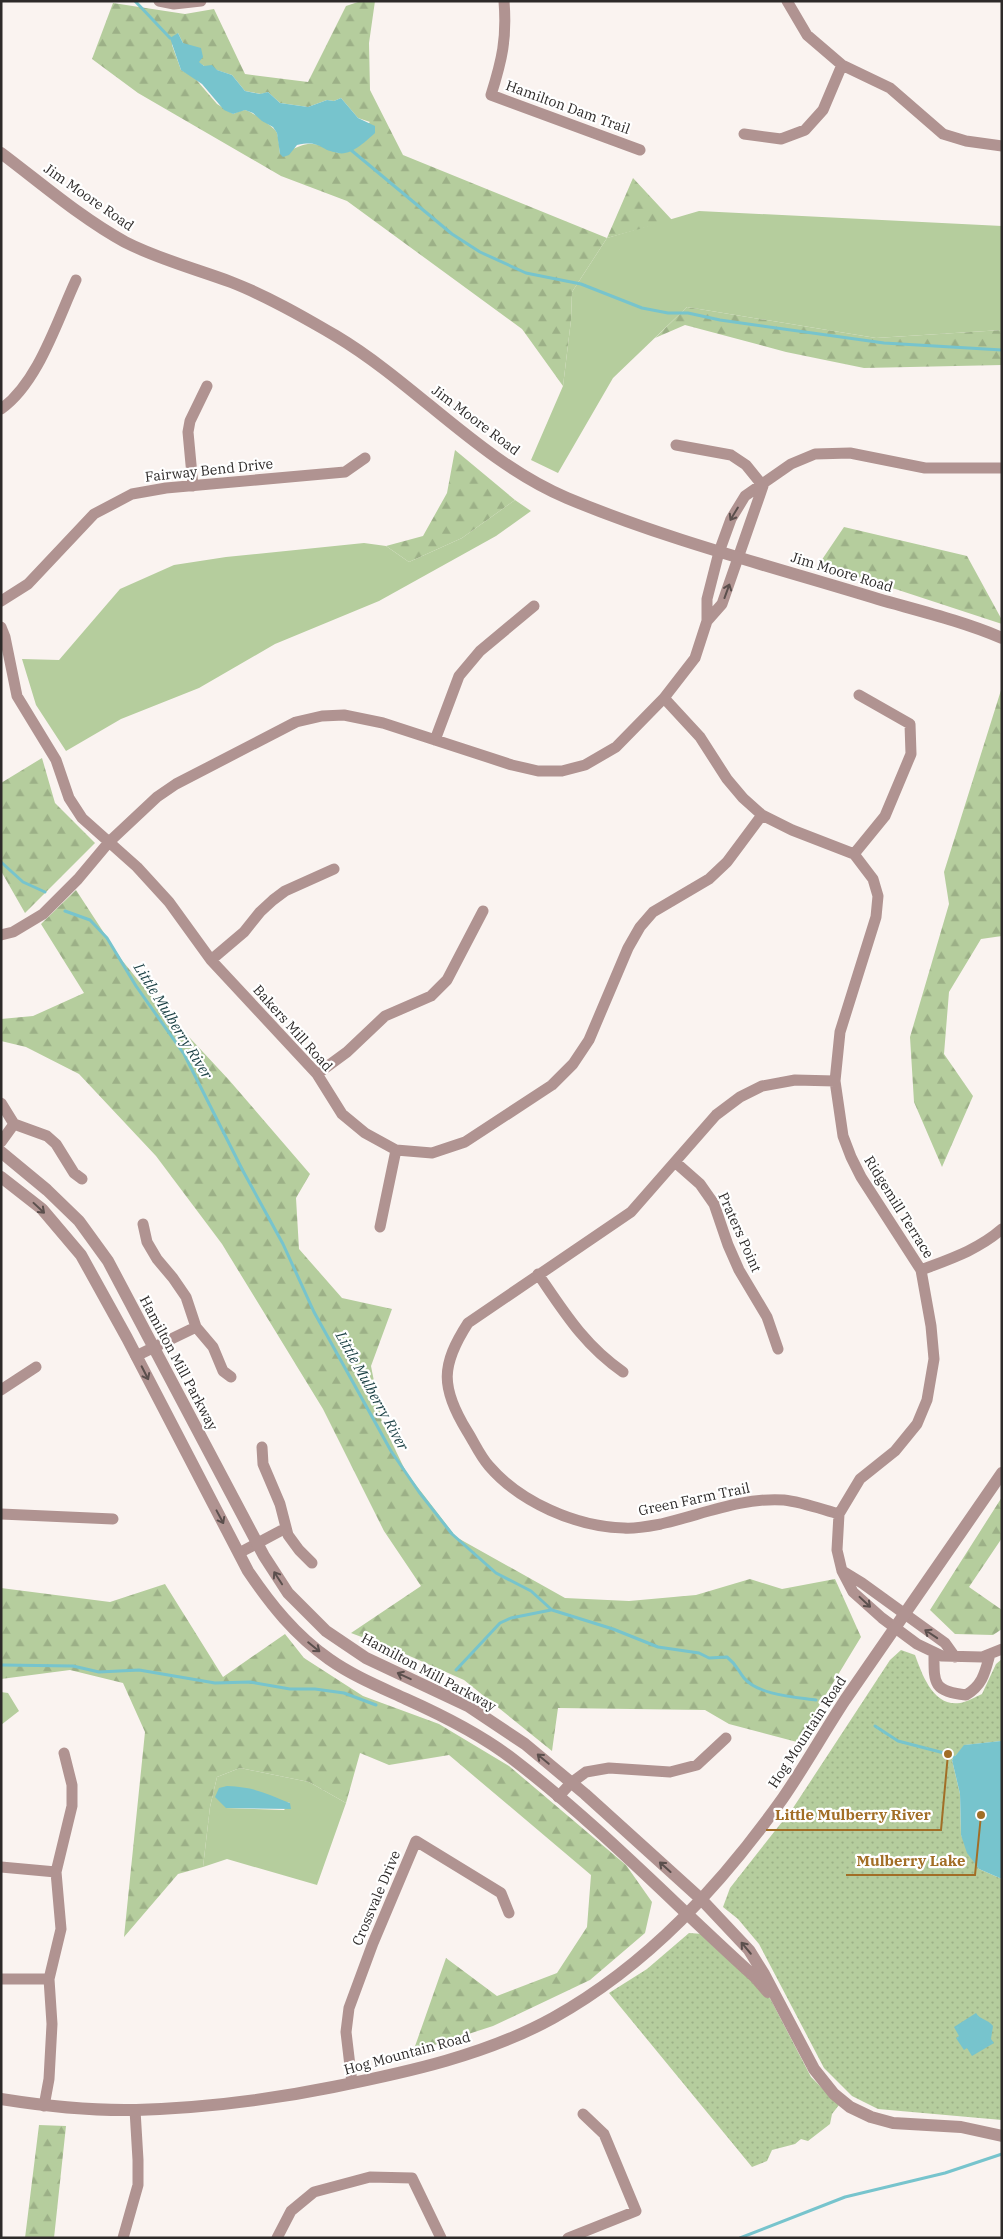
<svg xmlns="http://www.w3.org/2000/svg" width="1003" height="2239" viewBox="0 0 1003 2239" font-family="'IBM Plex Serif',serif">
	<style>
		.green { fill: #b5cd9d; fill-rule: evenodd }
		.forest { fill: url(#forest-firs); fill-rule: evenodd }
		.park { fill: url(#park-dots) }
		.water { fill: #77c4cd }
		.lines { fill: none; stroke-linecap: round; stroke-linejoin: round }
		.stream { stroke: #77c4cd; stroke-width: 3 }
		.minor { stroke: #b09391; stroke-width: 11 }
		.tertiary { stroke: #b09391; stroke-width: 12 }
		.oneway { stroke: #5b4f4d }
		.labels { text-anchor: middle; stroke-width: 4.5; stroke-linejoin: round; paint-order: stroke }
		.street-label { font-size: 14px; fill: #2d2a29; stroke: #fff }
		.water-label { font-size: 15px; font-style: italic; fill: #193f43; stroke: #fff }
		.leader { fill: none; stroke: #a26e26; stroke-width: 2 }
		.callout-dot { fill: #a26e26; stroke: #fff; stroke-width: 2 }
		.callout-label { font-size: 15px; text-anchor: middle; font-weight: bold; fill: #a26e26; stroke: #fff; stroke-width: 4.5; stroke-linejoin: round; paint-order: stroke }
	</style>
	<defs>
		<pattern id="forest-firs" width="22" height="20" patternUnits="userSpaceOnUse" patternTransform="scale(1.25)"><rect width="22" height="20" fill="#b5cd9d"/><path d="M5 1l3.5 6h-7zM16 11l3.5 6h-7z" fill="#9cb087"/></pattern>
		<pattern id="park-dots" width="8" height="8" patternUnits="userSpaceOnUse" patternTransform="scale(1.25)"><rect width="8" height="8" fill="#b5cd9d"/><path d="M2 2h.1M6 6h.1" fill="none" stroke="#9cb087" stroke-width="1.8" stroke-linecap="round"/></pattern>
	</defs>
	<rect width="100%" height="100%" fill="#faf3f0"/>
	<!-- green -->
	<path class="green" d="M699,211L1002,226V330L876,338L687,307L613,378L558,473L531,460L563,386L571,320L572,292L607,238Z
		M515,500L531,511L496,536L379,601L275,644L199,688L121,719L66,751L36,705L22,659L59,660L120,589L174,565L226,557L364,543L386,546L409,562L462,538Z
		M1,1692L8,1693L19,1711L1,1725Z
		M240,1768L309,1782L346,1803L317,1885L227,1859L203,1867L210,1807L217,1777ZM287,1802L290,1803L284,1810L226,1808Z"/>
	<!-- forest -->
	<path class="forest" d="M361,1H375L369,43L370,90L403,155L607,238L633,178L672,220L607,238L572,292L571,320L563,386L522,329L347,201L281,176L138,93L92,59L113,3L185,14L214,9L245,74L308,82L346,6ZM178,33L183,43L198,62L204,66L232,75L245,91L261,94L268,92L280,103L308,107L327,100L334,101L341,98L358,118L370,122L338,153C306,139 312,142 280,154C279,147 279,140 277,133C276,128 251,111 245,110C241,110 236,113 233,114L217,104L193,76L181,70L172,45Z
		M687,307L876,338L1002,330V365L864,368L786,352L685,325L655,338Z
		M455,450L515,500L462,538L409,562L386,546L423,536L447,493Z
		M844,527L967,556L1002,620V624L819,564Z
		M1002,687V936L981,939L949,992L944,1054L973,1096L942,1167L914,1102L910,1037L949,904L944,872Z
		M42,758L55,803L95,843L25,913L1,871V783Z
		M76,890L121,959L150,995L229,1080L310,1174L296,1198L299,1249L342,1298L392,1309L371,1366L382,1422L406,1472L456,1537L565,1598L629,1601L696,1595L750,1579L782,1589L835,1579L861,1637L797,1742L729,1724L705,1710L558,1708L552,1751L464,1680L396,1650L351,1633L421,1586L384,1531L323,1409L222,1244L156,1156L79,1074L26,1047L1,1041V1019L33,1016L84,993L41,924Z
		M1002,1497V1538L969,1587L1002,1610V1629L993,1635L955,1634L930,1610Z
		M165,1584L223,1677L285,1634L304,1658L363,1696L439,1724L509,1766L626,1865L652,1902L645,1933L590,1980L493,2026L413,2052L446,1958L497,1996L557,1973L587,1927L591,1875L449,1755L389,1765L360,1753L346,1803L309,1782L240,1768L217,1777L210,1807L203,1867L178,1874L124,1937L145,1732L123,1683L70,1670L1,1679V1588L110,1602Z
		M39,2125L66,2126L54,2238H25Z"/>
	<!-- park -->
	<path class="park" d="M901,1650L915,1655C922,1674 933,1707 960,1703C967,1702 975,1697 982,1694L996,1664L1002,1659V1741L965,1745L952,1760L960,1794L961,1835L979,1869L1002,1879V2120L878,2109L852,2096L824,2068L759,1944L738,1919L723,1907L730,1888L793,1808L890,1660Z
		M689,1933L703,1934L760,1985L771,2000L811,2077L839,2105L832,2114L830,2124L808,2141L801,2139L795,2144L772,2150L767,2161L752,2167L609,1993L647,1969Z"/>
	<!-- water -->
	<path class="water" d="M178,33L183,43L201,48L203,57L199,62L204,66L212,65L217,70L232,75L245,91L260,94L268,92L280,103L308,107L327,100L334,101L341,98L358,118L375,126V133C366,141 351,156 338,153C318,150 322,140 297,145L289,155L283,157L280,154L277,133L273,127L262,121L253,113L245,110L233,114L224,110L202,84L181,70L170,38Z
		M1001,1741L1002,1742V1879L979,1869L967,1853L961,1835L960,1794L952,1760L964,1745Z
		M227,1786C254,1787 265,1793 290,1803L291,1809L226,1808L215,1797L219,1788Z
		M976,2013C980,2020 988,2019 993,2026L991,2039L994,2043L972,2056L967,2048L964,2050L956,2038L959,2036L954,2027Z"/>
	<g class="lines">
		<!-- stream -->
		<path class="stream" d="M135,1L170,38
			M351,150L452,234L480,252L526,273L581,284L642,308L668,313H688L720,320L884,343L1002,350
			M1,862L23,882L45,892
			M65,911L90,920L107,938L136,986L184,1054L243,1171L283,1244L314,1312L391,1451L419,1492L452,1534L496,1573L531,1591L552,1610L613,1629L658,1647L699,1653L709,1658L727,1657C737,1665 737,1669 744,1678C758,1695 795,1697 816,1700
			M1,1665L73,1666L99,1672L139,1670L215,1683L250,1682L290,1689H315L344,1693L376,1705
			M456,1670L500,1623L511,1618L551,1610
			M875,1726L898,1741L948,1754L957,1759
			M740,2238L845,2197L945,2173L1002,2154"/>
		<!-- minor -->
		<path class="minor" d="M159,1L174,4L201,1
			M504,1C507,39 502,60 491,95L640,150
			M787,1L807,35L842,65L890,88L943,134L966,141L1002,146
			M744,134L781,139L805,130L823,110L842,65
			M1,409C38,383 57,321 76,280
			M676,445L731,455L746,465L763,486
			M193,486L188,432L190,421L207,386
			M1,601L28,584L94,514L132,494L166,488L345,472L365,458
			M707,621L722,604L763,486
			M1,627L5,637L17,696L56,760L69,798L82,818L137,867L169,902L211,960L317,1074L342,1114L365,1133L396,1150L432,1153L465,1142L552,1085L573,1064L589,1040L628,948L640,927L653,912L709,879L727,862L762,815
			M664,698L700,737L727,779L743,798L762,815L792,830L854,854L873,879L878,896L876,917L840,1032L835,1081L843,1136L851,1157L861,1177L921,1270L931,1326L934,1359L927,1400L917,1424L895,1451L860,1479L839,1514L837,1550L842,1571L853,1592L882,1618L917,1644L942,1656L982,1657L1002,1649
			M435,740L459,676L480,651L534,606
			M854,854L885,816L911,754L910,724L859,695
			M1,935L13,932L43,914L78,879L109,842L157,797L176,784L296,722L322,716L344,715L383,723L512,765L538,771H562L585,765L616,747L664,698L695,658L707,621V599L719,552L731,519L745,496L791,464L815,454L850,453L925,468H1002
			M211,960L244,932L260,912L273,900L285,891L334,869
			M317,1074L347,1052L385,1016L431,996L447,980L483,911
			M835,1081L795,1080L762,1086L740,1097L716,1115L631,1212L468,1323C441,1365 440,1387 467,1431C474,1442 480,1456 489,1466C520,1502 576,1527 624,1528C635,1529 650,1526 661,1524C701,1515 742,1497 784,1500C802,1502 821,1509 839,1514
			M1,1103L14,1124L47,1136L56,1144L74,1173L82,1179
			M1,1142L14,1124
			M675,1162L700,1184L714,1204L728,1245L739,1270L767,1317L778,1349
			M143,1224L147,1242L157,1259L173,1278L186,1297L196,1327L213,1347L223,1371L231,1377
			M380,1227L396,1150
			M921,1270C950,1259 978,1250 1002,1229
			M538,1274C564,1312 584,1345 623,1372
			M136,1356L196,1327
			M1,1390L36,1367
			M262,1447L263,1464L280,1504L288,1535L299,1550L312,1563
			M1,1514L113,1519
			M239,1553L286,1528
			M844,1572L862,1583L945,1643L955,1657
			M934,1654C934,1684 933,1691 966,1695C983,1685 985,1672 990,1654
			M558,1797L571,1783L586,1772L609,1768L670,1772L697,1765L726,1738
			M1,1867L56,1872
			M1,1979H49
			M352,2083L346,2032L349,2008L373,1943L416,1841L501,1893L509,1913
			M44,2106L49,2079L52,2024L49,1979L61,1929L56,1872L72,1806V1785L64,1753
			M123,2238L138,2185V2160L135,2110
			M277,2238L291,2211L314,2192L370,2177L412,2178L441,2238
			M568,2238L636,2211L604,2134L583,2114"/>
		<!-- tertiary -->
		<path class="tertiary" d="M1,153C41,183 81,218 125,242C158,259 196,269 231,282C267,296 302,316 336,336C416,384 480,461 567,498C667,540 774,567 878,599C920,611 962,621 1002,638
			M1,1152L47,1190L79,1221L108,1261L264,1556L288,1593L326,1631L366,1658L468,1706L525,1744L585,1794L701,1899L749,1950L764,1974L814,2069L834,2094L850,2107L871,2117L893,2123L961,2127L1002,2136
			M1,1177L42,1209L81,1255L127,1338L248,1571C271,1605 295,1635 329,1659C353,1676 380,1687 406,1699C444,1716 482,1735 514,1760C600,1826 675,1905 755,1977L768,1992
			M1,2099C45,2106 91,2111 136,2110C201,2108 269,2100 333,2087C408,2072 486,2055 553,2018C648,1965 721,1885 783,1798C805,1766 824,1732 845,1700C897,1624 950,1549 1002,1473"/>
	</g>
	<!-- one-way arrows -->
	<defs><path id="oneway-shaft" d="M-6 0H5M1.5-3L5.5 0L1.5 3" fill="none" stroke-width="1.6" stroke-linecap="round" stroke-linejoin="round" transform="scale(1.25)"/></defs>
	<g class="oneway">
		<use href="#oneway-shaft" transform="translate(734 514) rotate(121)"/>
		<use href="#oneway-shaft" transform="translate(727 591) rotate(-70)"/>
		<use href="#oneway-shaft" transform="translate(39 1208) rotate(43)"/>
		<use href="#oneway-shaft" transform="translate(145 1373) rotate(63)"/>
		<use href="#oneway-shaft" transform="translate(220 1517) rotate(62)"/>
		<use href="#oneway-shaft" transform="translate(278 1578) rotate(-123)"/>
		<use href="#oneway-shaft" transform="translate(865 1602) rotate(43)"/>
		<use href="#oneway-shaft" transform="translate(931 1634) rotate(-146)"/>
		<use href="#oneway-shaft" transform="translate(314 1647) rotate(39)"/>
		<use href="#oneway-shaft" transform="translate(404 1676) rotate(-155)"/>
		<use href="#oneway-shaft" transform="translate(543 1759) rotate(-140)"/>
		<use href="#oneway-shaft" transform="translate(665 1867) rotate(-138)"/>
		<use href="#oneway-shaft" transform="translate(746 1948) rotate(-130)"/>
	</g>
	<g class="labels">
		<!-- street labels -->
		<g class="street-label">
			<text transform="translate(568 107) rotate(20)" y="5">Hamilton Dam Trail</text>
			<text transform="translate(89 197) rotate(35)" y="5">Jim Moore Road</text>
			<text transform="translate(476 420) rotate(37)" y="5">Jim Moore Road</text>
			<text transform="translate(209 470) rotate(-6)" y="5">Fairway Bend Drive</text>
			<text transform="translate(842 572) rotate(17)" y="5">Jim Moore Road</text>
			<text transform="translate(293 1028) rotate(48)" y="5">Bakers Mill Road</text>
			<text transform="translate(899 1207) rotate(58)" y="5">Ridgemill Terrace</text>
			<text transform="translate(740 1232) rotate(66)" y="5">Praters Point</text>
			<text transform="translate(179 1363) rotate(62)" y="5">Hamilton Mill Parkway</text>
			<text transform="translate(694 1499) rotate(-12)" y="5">Green Farm Trail</text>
			<text transform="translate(429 1672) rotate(28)" y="5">Hamilton Mill Parkway</text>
			<text transform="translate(807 1732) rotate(-57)" y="5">Hog Mountain Road</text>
			<text transform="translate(376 1898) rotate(-67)" y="5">Crossvale Drive</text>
			<text transform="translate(407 2053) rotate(-15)" y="5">Hog Mountain Road</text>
		</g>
		<!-- water labels -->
		<g class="water-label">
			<text transform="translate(173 1021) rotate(58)" y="5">Little Mulberry River</text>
			<text transform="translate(372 1391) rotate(61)" y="5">Little Mulberry River</text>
		</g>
	</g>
	<!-- callouts -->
	<path class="leader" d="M948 1754L941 1830H766M981 1815L975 1875H846"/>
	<g class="callout-dot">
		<circle cx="948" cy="1754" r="5"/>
		<circle cx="981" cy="1815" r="5"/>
	</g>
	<g class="callout-label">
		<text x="853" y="1820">Little Mulberry River</text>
		<text x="911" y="1866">Mulberry Lake</text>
	</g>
	<!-- border -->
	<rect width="1003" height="2239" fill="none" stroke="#2d2a29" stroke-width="5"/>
</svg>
